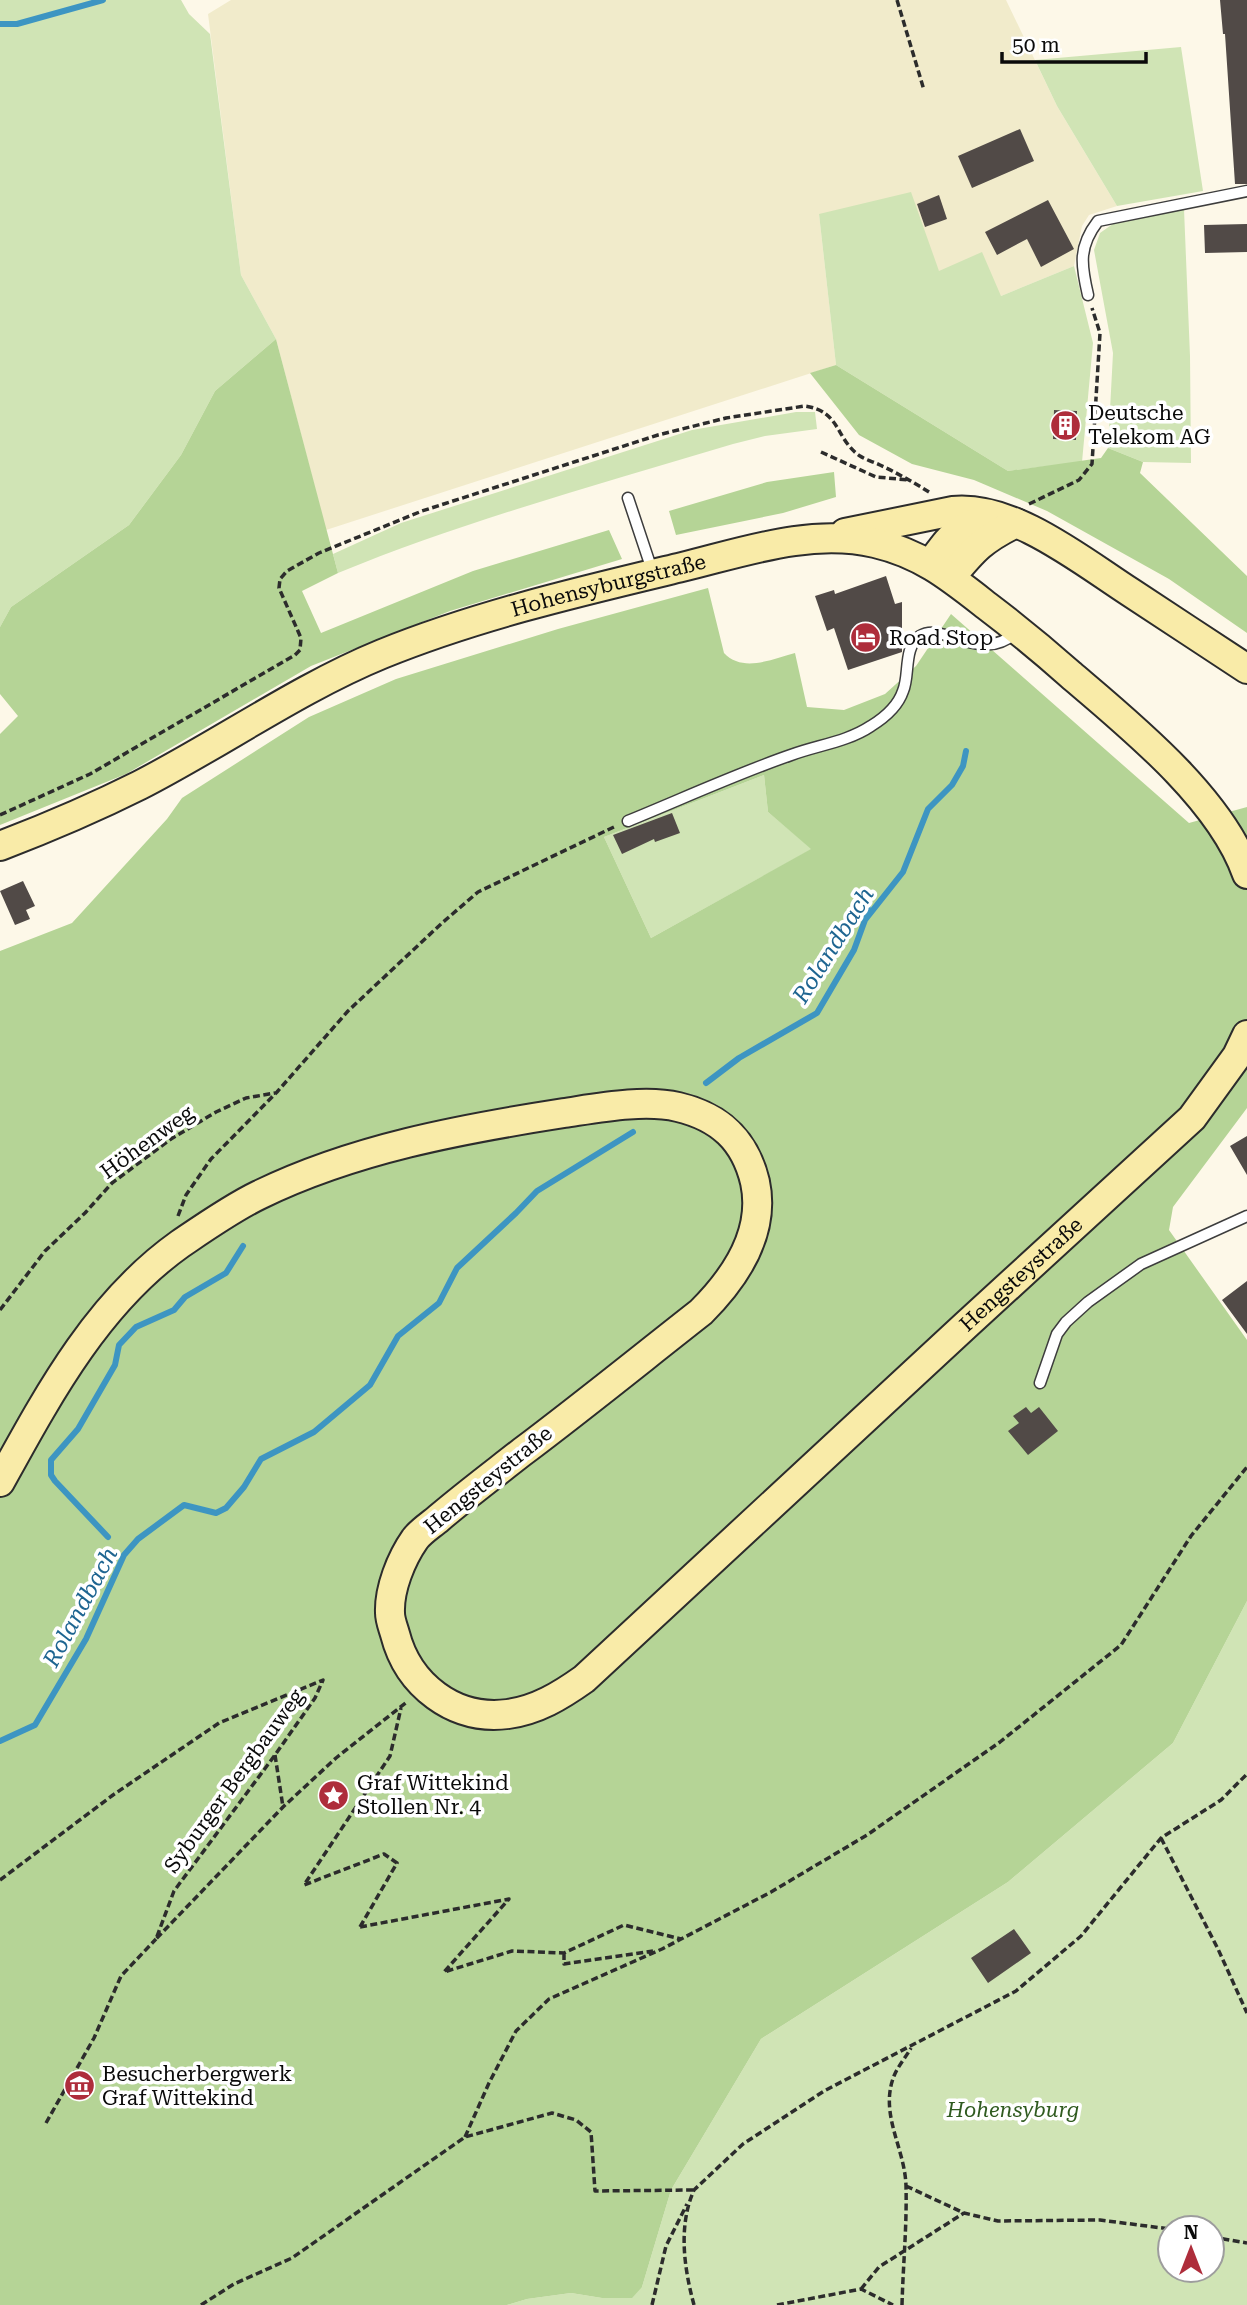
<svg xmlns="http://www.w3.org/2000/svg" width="1247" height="2305" viewBox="0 0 1247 2305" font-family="'Roboto Serif',serif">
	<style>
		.farmland { fill: #f1ebcb }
		.green { fill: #d0e4b5; fill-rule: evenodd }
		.forest { fill: #b5d496; fill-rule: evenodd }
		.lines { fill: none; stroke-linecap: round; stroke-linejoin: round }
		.stream { stroke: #3d95c2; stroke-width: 6 }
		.building { fill: #514a47 }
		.lane-casing { stroke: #3d3d3d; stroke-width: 13 }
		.secondary-casing { stroke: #2c2c2c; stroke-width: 32 }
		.path { stroke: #2c2c2c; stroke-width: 3.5; stroke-dasharray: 7 3.5; stroke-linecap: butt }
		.lane { stroke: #fff; stroke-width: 10 }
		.secondary { stroke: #f9eba8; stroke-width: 28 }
		.labels { text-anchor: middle; stroke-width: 7; stroke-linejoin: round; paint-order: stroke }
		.poi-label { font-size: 21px; fill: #0a0a0a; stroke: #fff; text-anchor: start }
		.street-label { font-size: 21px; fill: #0a0a0a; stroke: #fff }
		.park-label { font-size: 21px; font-style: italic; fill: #305b20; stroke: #fff }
		.water-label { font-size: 23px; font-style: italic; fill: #1e6591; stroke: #fff }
	</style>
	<rect width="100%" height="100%" fill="#fdf8e8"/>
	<!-- farmland -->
	<path class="farmland" d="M231,0H1006L1057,106L1117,206L1089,215L1082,226L1074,266L1001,296L939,271L819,214L836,365L326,530L276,339L241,275L208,14Z"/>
	<!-- green -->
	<path class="green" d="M0,0H181L189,14L210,34L241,275L276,339L215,391L181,455L129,525L11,607L0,627Z
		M1181,47L1203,191L1117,206L1057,106L1035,60Z
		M911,192L939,271L982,252L1001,296L1074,266L1093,343L1082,462L1008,471L836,365L819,214Z
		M1184,209L1190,356L1191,463L1143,462L1108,448L1113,353L1094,250L1100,233L1117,221Z
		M796,412H815L817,429L765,436L733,444C601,484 467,520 338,573L333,554L401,523L692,430Z
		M764,775L768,812L812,849L651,938L604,837Z
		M1247,1601V2305H507L527,2299L571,2293L602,2298L642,2287L671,2190L761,2039L1008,1882L1173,1743ZM1170,2228H1212V2270H1170Z"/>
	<!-- forest -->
	<path class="forest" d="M276,339L338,573L302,591L321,633L473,571L609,530L622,559L450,611L311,666L126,774L0,825V734L18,716L0,694V627L11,607L129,525L181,455L215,391Z
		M836,365L1008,471L1101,458L1108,448L1143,462L1140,473L1247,576V633L1169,579L1047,511L974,480L912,464L859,435L810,373Z
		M834,472L836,497L783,513L676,535L669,511L767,482Z
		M708,588L724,653C743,673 772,659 795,653L807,707L844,710L885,694L916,666L951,614L1189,823L1247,807V1108L1173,1207L1169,1230L1247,1340V1601L1173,1743L1008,1882L761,2039L671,2190L642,2287L632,2298H602L571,2293L527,2299L507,2305H0V951L72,923L167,819L182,798L309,717L396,679L558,629ZM764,775L768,812L811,849L651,938L604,837Z"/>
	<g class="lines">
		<!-- stream -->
		<path class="stream" d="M0,24H17L103,0
			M866,918L869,897
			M706,1083L739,1058L817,1013L854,950L865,920L903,872L928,809L952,785L963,766L966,751
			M108,1537L55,1481L51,1475V1460L78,1429L115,1365L119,1345L136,1327L174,1310L185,1297L226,1273L243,1246
			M0,1741L35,1725L86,1639L124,1555L138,1539L184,1505L216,1513L226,1508L244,1487L261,1459L314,1432L370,1385L398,1336L439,1303L457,1268L516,1213L537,1191L633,1132"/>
	</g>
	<!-- building -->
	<path class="building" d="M1220,0H1247V184H1235L1225,34H1223Z
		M1020,129L1034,161L972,188L958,156Z
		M939,195L947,219L925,227L917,204Z
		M1048,200L1074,249L1041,267L1027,239L997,255L985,232Z
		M1247,224V252L1205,253L1204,225Z
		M1054,410L1077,411L1076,440L1053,439Z
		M886,576L895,604L902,602V652L848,670L834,628L827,631L815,596L834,590L835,594Z
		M672,813L680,833L655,842L654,839L622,854L613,835Z
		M23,881L35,906L26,910L30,919L15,925L0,891Z
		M1247,1136V1175L1230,1146Z
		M1247,1281V1334L1222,1300Z
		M1026,1407L1031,1413L1039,1407L1058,1431L1028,1455L1008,1431L1019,1423L1013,1416Z
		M1014,1929L1031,1953L988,1983L971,1958Z"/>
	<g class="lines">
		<defs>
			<path id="lane" d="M1088,295C1081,265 1078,247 1098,221L1247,191
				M628,498L653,573
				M628,821C682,799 736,774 791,755C818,745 847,742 871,726C884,718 898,706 903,691C910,675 903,647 920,636C944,621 982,665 1016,632
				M1040,1383L1057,1334L1066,1322L1088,1302L1141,1264L1247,1216"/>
			<g id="secondary">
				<path d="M845,533L953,511C1013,505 1082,561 1130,592C1169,618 1208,643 1247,669"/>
				<path d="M931,563C955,531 955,529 993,516"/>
				<path d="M951,577C974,549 983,539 1016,523"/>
				<path id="s1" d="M0,846C47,828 94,808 140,785C220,744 299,688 382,654C478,615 582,591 682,567C744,552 810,528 875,543C922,554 950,577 987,606C1016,628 1044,651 1071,675C1131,726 1221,799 1247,874"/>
				<path id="s2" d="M0,1482C48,1395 97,1303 180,1244C205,1227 232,1208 259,1195C353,1149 461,1129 564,1113C598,1108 644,1099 678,1107C720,1117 745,1140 755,1182C766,1233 735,1278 701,1312C641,1359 582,1407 522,1452C494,1474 466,1495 439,1518C431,1525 421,1531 415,1539C401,1559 389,1589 390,1613C390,1620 393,1627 395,1634C408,1685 454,1721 508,1714C537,1710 560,1696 584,1679L966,1325L1192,1118L1237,1056L1247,1035"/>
			</g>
		</defs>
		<!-- lane casing -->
		<use href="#lane" class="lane-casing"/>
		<!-- secondary casing -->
		<use href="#secondary" class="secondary-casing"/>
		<!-- path -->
		<path class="path" d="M897,0L924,90
			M821,452L876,477L909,480
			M1029,504L1079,480L1092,464L1100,333L1092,308
			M0,815L90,774L295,655L300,650L301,638L279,588L280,579L287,571L319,553L422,511L658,435L726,418L805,406C841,411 835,439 860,456C866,460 874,462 880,465C897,473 913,482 929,492
			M178,1216L186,1195L211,1159L277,1092L348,1011L442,923L478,892L616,826
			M0,1310L45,1251L85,1213L112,1183L171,1139L216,1112L246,1098L275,1093
			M275,1755L283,1807
			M1161,1838L1218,1949L1247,2013
			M0,1880L113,1795L219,1723L323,1680L315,1698L275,1755L174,1891L156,1939L283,1807L336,1758L408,1701
			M360,1927L509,1899L444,1972L512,1951L564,1953L624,1925L681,1939
			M360,1927L397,1863L384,1854L304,1885L390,1756L401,1708
			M564,1953V1964L653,1951
			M46,2123L94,2038L121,1976L156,1939
			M465,2137L489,2083L516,2031L549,1999L662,1949L771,1892L867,1835L1000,1742L1121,1645L1191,1536L1247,1467
			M906,2186L964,2213L998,2221L1100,2220L1170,2229
			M1212,2237L1247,2243
			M861,2289L879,2267L964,2213
			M201,2305L234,2284L292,2258L465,2137L552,2113L576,2120L591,2132L595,2191L694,2190
			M652,2305L666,2246L687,2204
			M694,2305C684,2268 678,2226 694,2190L743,2144L824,2091L1016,1991L1081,1936L1161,1838L1221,1800L1247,1774
			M777,2305L861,2289L893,2305
			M902,2305C903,2266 907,2226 906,2186C905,2148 879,2114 894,2076C898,2066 906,2057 911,2048"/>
		<!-- lane -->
		<use href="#lane" class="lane"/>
		<!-- secondary -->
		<use href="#secondary" class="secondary"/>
	</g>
	<!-- icons -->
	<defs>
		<symbol id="building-disc" viewBox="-11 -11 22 22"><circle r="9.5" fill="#ae2d3b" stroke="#fff"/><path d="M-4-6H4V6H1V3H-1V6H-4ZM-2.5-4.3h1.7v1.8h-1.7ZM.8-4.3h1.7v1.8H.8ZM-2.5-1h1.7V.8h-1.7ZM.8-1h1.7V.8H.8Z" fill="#fff"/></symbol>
		<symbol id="hotel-disc" viewBox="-11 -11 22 22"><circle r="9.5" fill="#ae2d3b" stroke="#fff"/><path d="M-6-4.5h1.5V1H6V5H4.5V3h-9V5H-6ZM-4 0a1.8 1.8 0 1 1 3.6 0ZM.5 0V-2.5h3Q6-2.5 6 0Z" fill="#fff"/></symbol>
		<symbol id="sight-disc" viewBox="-11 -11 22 22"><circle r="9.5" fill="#ae2d3b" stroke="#fff"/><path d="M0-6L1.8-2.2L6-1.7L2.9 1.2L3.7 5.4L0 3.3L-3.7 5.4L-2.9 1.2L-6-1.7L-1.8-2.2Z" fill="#fff"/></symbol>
		<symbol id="museum-disc" viewBox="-11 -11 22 22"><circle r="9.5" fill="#ae2d3b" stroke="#fff"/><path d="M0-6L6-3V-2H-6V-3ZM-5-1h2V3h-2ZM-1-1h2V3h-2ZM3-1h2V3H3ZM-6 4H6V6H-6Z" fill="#fff"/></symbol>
	</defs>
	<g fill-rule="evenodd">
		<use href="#building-disc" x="1048" y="408" width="35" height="35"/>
		<use href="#hotel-disc" x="848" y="620" width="35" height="35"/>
		<use href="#sight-disc" x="316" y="1778" width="35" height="35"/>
		<use href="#museum-disc" x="62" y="2068" width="35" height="35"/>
	</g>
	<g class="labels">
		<!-- poi labels -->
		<g class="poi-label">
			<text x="1088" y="420">Deutsche<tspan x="1088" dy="24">Telekom AG</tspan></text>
			<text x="889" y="645">Road Stop</text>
			<text x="357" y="1790">Graf Wittekind<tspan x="357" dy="24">Stollen Nr. 4</tspan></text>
			<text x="102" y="2081">Besucherbergwerk<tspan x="102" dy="24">Graf Wittekind</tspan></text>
		</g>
		<!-- street labels -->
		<g class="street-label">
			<text dy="7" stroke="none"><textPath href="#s1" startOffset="665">Hohensyburgstraße</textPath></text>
			<text transform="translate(147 1142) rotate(-36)" y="7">Höhenweg</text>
			<text dy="7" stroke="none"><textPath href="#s2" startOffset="2385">Hengsteystraße</textPath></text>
			<text transform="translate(488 1480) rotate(-39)" y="7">Hengsteystraße</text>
			<text transform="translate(234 1781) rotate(-54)" y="7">Syburger Bergbauweg</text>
		</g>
		<!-- park labels -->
		<g class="park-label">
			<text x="1013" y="2117">Hohensyburg</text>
		</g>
		<!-- water labels -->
		<g class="water-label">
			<text transform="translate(833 945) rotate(-58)" y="8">Rolandbach</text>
			<text transform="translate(80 1607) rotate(-62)" y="8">Rolandbach</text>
		</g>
	</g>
	<!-- north arrow -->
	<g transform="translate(1191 2249)"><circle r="33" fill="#ffffff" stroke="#9d9d9d" stroke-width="2"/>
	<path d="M0-5L12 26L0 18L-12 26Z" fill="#ae2d3b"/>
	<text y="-10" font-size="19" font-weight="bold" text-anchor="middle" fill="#0a0a0a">N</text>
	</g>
	<!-- scale -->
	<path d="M1002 52v10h144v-10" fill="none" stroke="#0a0a0a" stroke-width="3.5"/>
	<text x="1012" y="52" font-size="21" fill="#0a0a0a" stroke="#ffffff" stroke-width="5" paint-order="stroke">50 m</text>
</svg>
